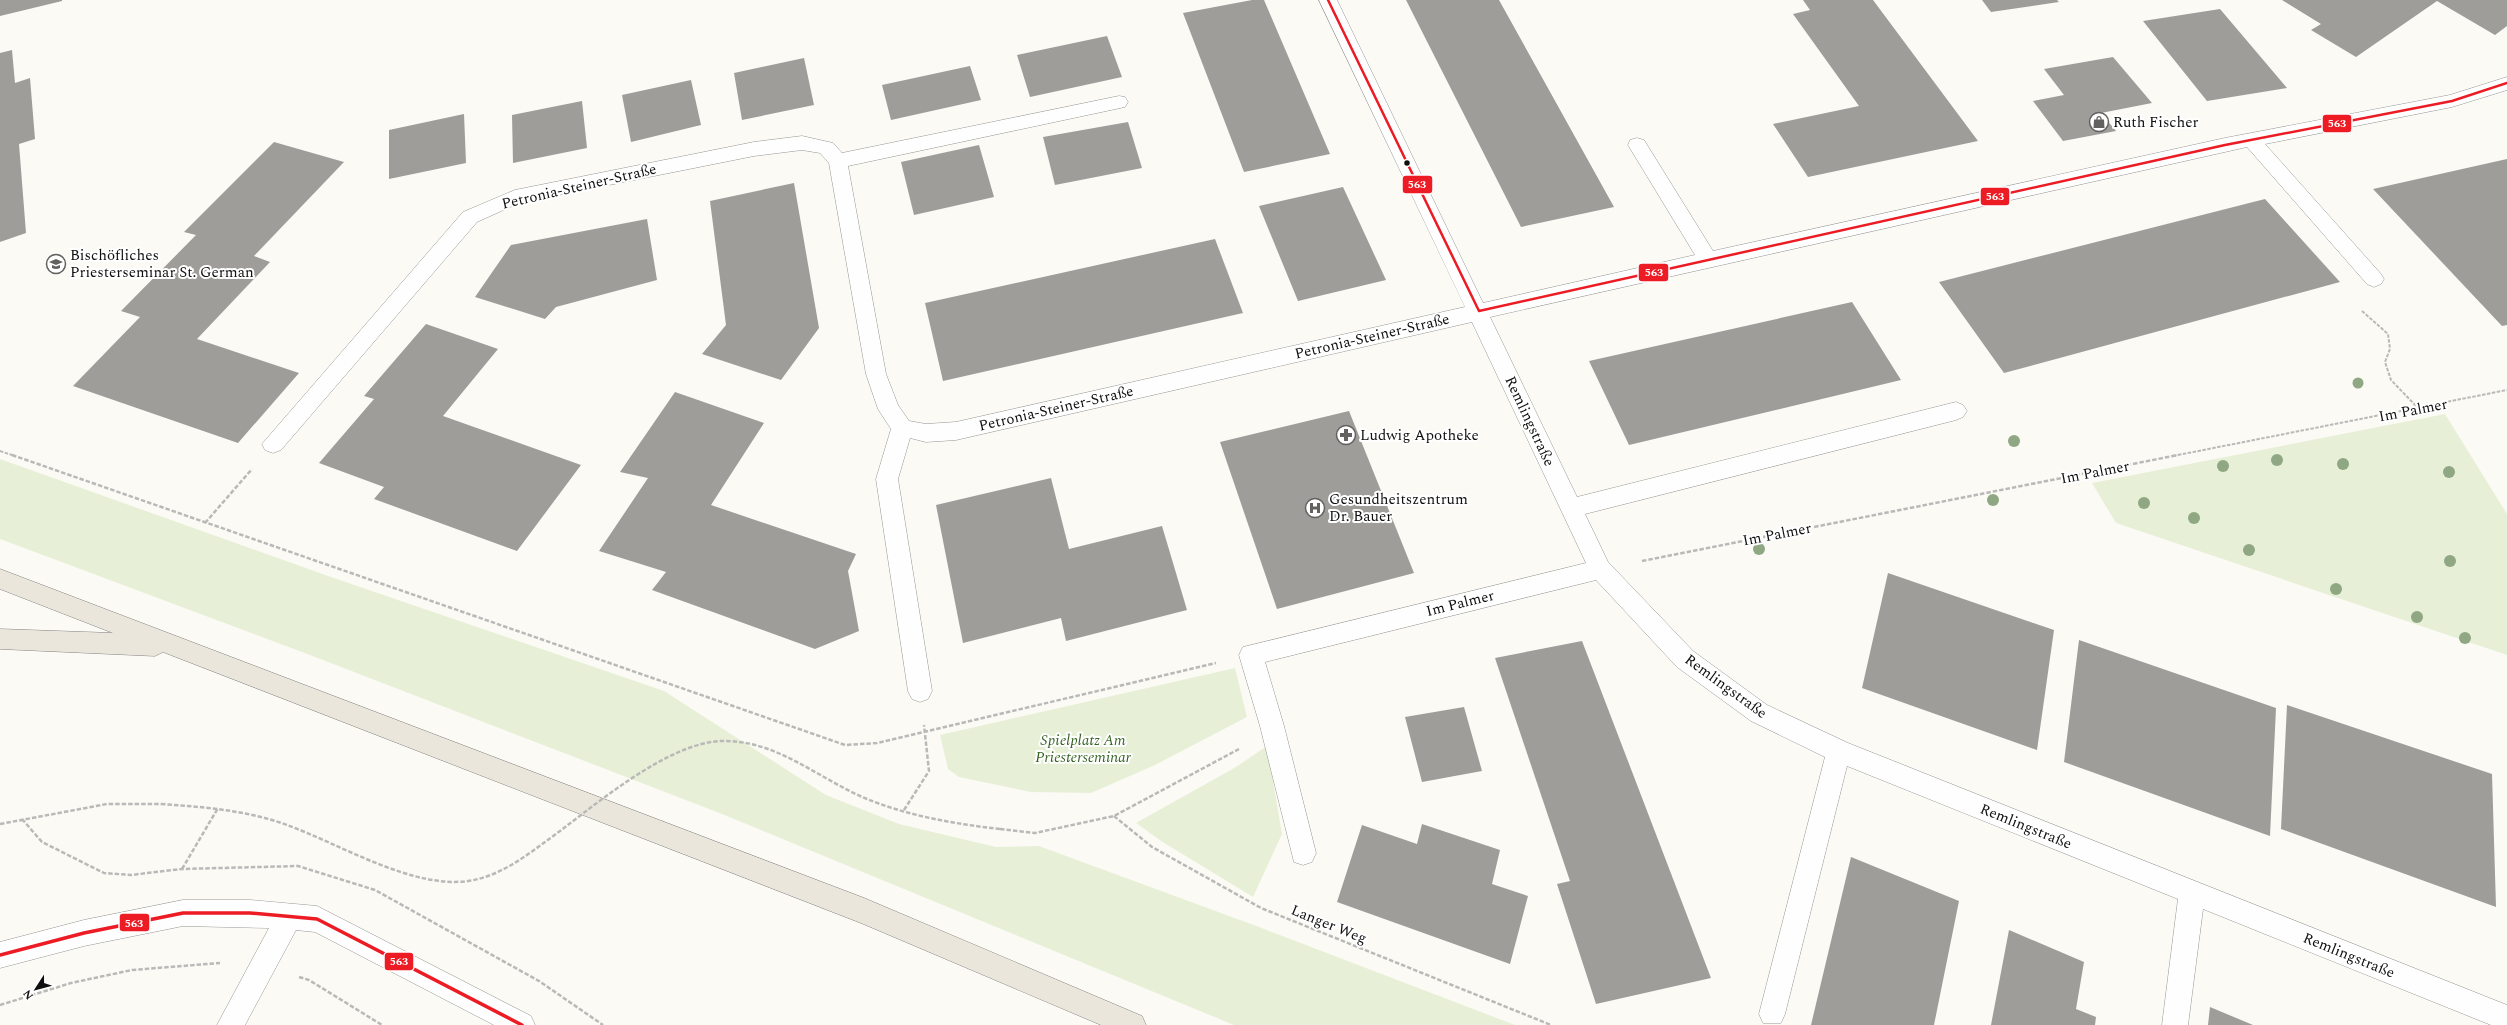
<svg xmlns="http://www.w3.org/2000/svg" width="2507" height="1025" viewBox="0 0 2507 1025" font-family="Spectral,serif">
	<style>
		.green { fill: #e7f0d7 }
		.building { fill: #9f9d9a }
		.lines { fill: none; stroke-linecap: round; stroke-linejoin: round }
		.minor-casing { stroke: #959593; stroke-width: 1 }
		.major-casing { stroke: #838280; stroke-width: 1 }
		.path-far1 { stroke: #b9b9b8; stroke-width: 2; stroke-dasharray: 3.5 1.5; stroke-linecap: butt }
		.path { stroke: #b9b9b8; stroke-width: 2.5; stroke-dasharray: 4.5 2; stroke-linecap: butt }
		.minor { fill: #fefefe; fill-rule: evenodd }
		.major { fill: #ebe6dc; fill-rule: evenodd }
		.path-bridge { stroke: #b9b9b8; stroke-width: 2.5; stroke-dasharray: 4.5 2; stroke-linecap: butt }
		.bus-1-far1-casing { stroke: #fff; stroke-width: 5 }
		.bus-1-casing { stroke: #fff; stroke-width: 6 }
		.bus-1-far1 { stroke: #ec1b24; stroke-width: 2.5 }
		.bus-1 { stroke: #ec1b24; stroke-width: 3.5 }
		.tree { fill: #8fa782 }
		.bus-dot { fill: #0f0f0f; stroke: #fff; stroke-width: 1.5 }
		.labels { text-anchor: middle; stroke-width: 4; stroke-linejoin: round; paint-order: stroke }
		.poi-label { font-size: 15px; fill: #0f0f0f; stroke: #fff; text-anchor: start }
		.street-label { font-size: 15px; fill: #0f0f0f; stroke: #fff }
		.park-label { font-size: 15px; font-style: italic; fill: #366323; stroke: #fff }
		.line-badge { stroke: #fff; stroke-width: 1.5 }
		.badge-label { font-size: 11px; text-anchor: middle; font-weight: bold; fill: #fff }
	</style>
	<rect width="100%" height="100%" fill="#fbfaf5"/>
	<!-- green -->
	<path class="green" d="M2445,414L2507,514V655L2116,523L2092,483Z
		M0,459L331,577L664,691L826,795L899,824L996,847L1039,846L1259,927L1515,1025H1234L722,814L310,655L0,539Z
		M1235,668L1247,717L1155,765L1091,793L1031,792L959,777L948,769L940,735Z
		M1267,746L1282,834L1253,897L1161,841L1136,823L1236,767Z"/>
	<!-- building -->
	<path class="building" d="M0,0H62V1L0,16Z
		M1252,0H1264L1330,154L1244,172L1183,13Z
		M1406,0H1499L1614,207L1521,227Z
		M1803,0H1873L1978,141L1808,177L1773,124L1859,106L1793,14L1810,10Z
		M1982,0H2057L2059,2L1991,12Z
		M2282,0H2507V26L2495,35L2437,1L2356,57L2311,30L2321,24Z
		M2220,9L2287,88L2207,101L2143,21Z
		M1107,36L1122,77L1030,97L1017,55Z
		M12,50L15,83L30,78L35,139L19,144L26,233L0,242V53Z
		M2113,57L2152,103L2101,113L2116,131L2063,141L2033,101L2064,95L2044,69Z
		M804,58L814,105L742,120L734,73Z
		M970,66L981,100L891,120L882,85Z
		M691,80L701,125L631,142L622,95Z
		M582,101L587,148L513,163L512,115Z
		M464,114L466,163L389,179V130Z
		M1128,122L1142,168L1055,185L1043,137Z
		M274,142L344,162L254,256L270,262L197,339L299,373L238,443L73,386L140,317L121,311L196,235L184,232Z
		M979,145L994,197L914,215L901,162Z
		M2507,159V325L2502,326L2373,189Z
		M794,183L819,328L781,380L702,354L726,325L710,201Z
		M1343,187L1386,280L1298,301L1259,206Z
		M2265,199L2340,282L2004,373L1939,282Z
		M647,219L657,280L556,307L545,319L475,297L511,245Z
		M1215,239L1243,313L943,381L925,303Z
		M1852,302L1901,380L1629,445L1589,361Z
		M426,324L498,349L443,416L581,465L517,551L374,499L384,487L319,463L374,399L364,396Z
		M675,392L764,423L711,505L856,554L848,571L859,631L815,649L652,590L666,572L599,551L648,478L620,472Z
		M1349,411L1414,573L1277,609L1220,442Z
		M1051,478L1069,549L1162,526L1187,610L1066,641L1061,618L963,643L936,505Z
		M1888,573L2054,630L2037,750L1862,688Z
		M2079,640L2276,708L2270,836L2064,762Z
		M1582,641L1711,978L1596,1004L1557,884L1570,881L1495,658Z
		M2287,705L2492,774L2496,907L2281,829Z
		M1464,707L1482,771L1422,782L1405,717Z
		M1422,824L1500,850L1492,884L1528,896L1510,964L1337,902L1362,825L1417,844Z
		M1851,857L1959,901L1934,1025H1811Z
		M2009,930L2084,962L2076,1009L2096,1017L2095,1025H1991Z
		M2210,1007L2253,1025H2208Z"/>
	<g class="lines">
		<defs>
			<path id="minor" d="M1319,0H1337L1483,303L1695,255L1628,145L1630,140L1637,138L1644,140L1713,251L2225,138L2450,95L2507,77V90L2452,107L2265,144L2381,274L2384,279L2381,284L2374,287L2367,284L2247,147L1490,317L1577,497L1956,402L1963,405L1967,411L1963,417L1956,420L1585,514L1608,562L1693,651L1767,705L1848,743L2507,1005V1025H2491L2203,909L2188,1025H2162L2178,899L1847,766L1785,1014L1781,1023H1763L1759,1014L1825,757L1751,721L1677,667L1596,580L1265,662L1284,726L1316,853L1312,862L1303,865L1294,862L1260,726L1239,655L1243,647L1586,563L1472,322L956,440L926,442L910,438L898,479L932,691L928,699L920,702L912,699L908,691L876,479L891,429L878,409L866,374L829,163L820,153L802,150L754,156L519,203L477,222L281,450L273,453L265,450L262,444L463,212L515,190L754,142L802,136L833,143L842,153L1119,96L1125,97L1128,102L1125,107L848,166L886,374L898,405L909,421L926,424L956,422L1465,307Z
				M183,900H250L317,906L531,1016L535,1025H494L315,932L296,930L245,1025H217L269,928L183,926L84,946L0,968V942L84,920Z"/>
			<path id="major" d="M0,569L864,898L1142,1016L1146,1025H1101L861,923L163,652L155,656L0,649V629L113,633L0,589Z"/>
		</defs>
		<!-- minor casing -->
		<use href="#minor" class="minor-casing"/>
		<!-- major casing -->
		<use href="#major" class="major-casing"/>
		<!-- path-far1 -->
		<path class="path-far1" d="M2362,311L2388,334L2390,349L2385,362L2391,380L2418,408
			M0,451L15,456
			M2173,456L2507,390"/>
		<!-- path -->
		<path class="path" d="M12,455L845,745L877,743L1216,663
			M205,523L252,469
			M1642,561L2178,455
			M904,810L929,771L924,725
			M1114,816L1152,847L1261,908L1551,1025
			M22,819L42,842L104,873L131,875L182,869L298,866L375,890L539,981L603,1025
			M0,824L107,804H161
			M1000,829L1035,833L1114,816L1239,749
			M182,869L218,808
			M299,977L309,980L382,1025
			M0,1005L71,983L132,970L220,963"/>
		<!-- minor -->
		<use href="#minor" class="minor"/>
		<!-- major -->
		<use href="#major" class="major"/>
		<!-- path-bridge -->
		<path class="path-bridge" d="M161,804C203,807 246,810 287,825C340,844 412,889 468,881C497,877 522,859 545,842C590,810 668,740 725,741C778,741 819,779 867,799C909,816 955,824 1000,829"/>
		<defs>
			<path id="bus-1-far1" d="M1328,0L1479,311L2225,145L2452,101L2507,83"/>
			<path id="bus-1" d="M0,955L84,933L183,913H250L317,919L522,1025"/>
		</defs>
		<!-- bus-1-far1 casing -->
		<use href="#bus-1-far1" class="bus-1-far1-casing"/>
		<!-- bus-1 casing -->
		<use href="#bus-1" class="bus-1-casing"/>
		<!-- bus-1-far1 -->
		<use href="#bus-1-far1" class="bus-1-far1"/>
		<!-- bus-1 -->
		<use href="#bus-1" class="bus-1"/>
	</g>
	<!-- trees -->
	<g class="tree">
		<circle cx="2358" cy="383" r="5.5"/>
		<circle cx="2014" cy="441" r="6"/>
		<circle cx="2277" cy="460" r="6"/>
		<circle cx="2343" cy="464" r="6"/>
		<circle cx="2223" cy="466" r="6"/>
		<circle cx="2449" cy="472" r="6"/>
		<circle cx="1993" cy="500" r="6"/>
		<circle cx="2144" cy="503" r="6"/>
		<circle cx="2194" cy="518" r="6"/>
		<circle cx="1759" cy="549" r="6"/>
		<circle cx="2249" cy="550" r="6"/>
		<circle cx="2450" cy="561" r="6"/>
		<circle cx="2336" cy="589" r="6"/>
		<circle cx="2417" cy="617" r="6"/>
		<circle cx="2465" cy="638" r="6"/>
	</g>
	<!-- icons -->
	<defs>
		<symbol id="shop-ring" viewBox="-11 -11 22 22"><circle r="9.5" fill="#fff" stroke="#626160" stroke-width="1.5"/><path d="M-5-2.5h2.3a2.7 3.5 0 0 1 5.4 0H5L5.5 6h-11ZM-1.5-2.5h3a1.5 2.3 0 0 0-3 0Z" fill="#626160"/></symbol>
		<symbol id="university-ring" viewBox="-11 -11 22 22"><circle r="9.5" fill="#fff" stroke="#626160" stroke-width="1.5"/><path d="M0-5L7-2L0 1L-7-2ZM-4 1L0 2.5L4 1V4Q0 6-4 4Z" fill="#626160"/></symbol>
		<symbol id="pharmacy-ring" viewBox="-11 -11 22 22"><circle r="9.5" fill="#fff" stroke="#626160" stroke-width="1.5"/><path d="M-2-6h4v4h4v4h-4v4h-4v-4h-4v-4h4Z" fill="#626160"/></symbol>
		<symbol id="hospital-ring" viewBox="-11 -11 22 22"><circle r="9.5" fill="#fff" stroke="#626160" stroke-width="1.5"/><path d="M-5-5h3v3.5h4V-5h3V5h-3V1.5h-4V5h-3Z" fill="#626160"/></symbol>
	</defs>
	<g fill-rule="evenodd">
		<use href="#shop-ring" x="2088" y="111" width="22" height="22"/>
		<use href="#university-ring" x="45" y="253" width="22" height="22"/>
		<use href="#pharmacy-ring" x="1335" y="424" width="22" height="22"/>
		<use href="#hospital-ring" x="1304" y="497" width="22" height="22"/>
	</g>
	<!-- markers -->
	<circle class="bus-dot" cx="1407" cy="163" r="3.5"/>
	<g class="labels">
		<!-- poi labels -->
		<g class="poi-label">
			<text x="2113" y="127">Ruth Fischer</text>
			<text x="70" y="260">Bischöfliches<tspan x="70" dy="17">Priesterseminar St. German</tspan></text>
			<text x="1360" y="440">Ludwig Apotheke</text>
			<text x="1329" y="504">Gesundheitszentrum<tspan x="1329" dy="17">Dr. Bauer</tspan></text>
		</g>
		<!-- street labels -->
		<g class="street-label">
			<text transform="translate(579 186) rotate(-13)" y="5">Petronia-Steiner-Straße</text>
			<text transform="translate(1372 336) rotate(-13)" y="5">Petronia-Steiner-Straße</text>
			<text transform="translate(1056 408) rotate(-13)" y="5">Petronia-Steiner-Straße</text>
			<text transform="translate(2413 410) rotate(-11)" y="5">Im Palmer</text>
			<text transform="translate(1530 421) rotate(65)" y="5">Remlingstraße</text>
			<text transform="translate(2095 472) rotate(-11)" y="5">Im Palmer</text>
			<text transform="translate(1777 534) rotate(-11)" y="5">Im Palmer</text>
			<text transform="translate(1460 603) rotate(-14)" y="5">Im Palmer</text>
			<text transform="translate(1726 686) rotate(36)" y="5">Remlingstraße</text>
			<text transform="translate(2026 826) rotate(22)" y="5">Remlingstraße</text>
			<text transform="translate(1329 924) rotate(22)" y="5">Langer Weg</text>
			<text transform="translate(2349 955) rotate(22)" y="5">Remlingstraße</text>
		</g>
		<!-- park labels -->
		<g class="park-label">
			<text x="1083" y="745">Spielplatz Am<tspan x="1083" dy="17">Priesterseminar</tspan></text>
		</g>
	</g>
	<g class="line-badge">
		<rect x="2322" y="114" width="30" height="19" rx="4" fill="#ec1b24"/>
		<rect x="1402" y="175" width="31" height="19" rx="4" fill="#ec1b24"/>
		<rect x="1980" y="187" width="30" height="19" rx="4" fill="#ec1b24"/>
		<rect x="1638" y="263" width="31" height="19" rx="4" fill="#ec1b24"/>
		<rect x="119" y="913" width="31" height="19" rx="4" fill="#ec1b24"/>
		<rect x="384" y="952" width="30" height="19" rx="4" fill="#ec1b24"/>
	</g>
	<g class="badge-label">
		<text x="2337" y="127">563</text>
		<text x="1417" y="188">563</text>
		<text x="1995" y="200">563</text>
		<text x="1654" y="276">563</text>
		<text x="134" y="927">563</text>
		<text x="399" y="965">563</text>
	</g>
	<!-- north arrow -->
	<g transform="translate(36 989) rotate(234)" stroke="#ffffff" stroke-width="3" paint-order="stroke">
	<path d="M0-3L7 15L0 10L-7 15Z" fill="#0f0f0f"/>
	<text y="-6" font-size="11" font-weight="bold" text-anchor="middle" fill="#0f0f0f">N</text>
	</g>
</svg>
